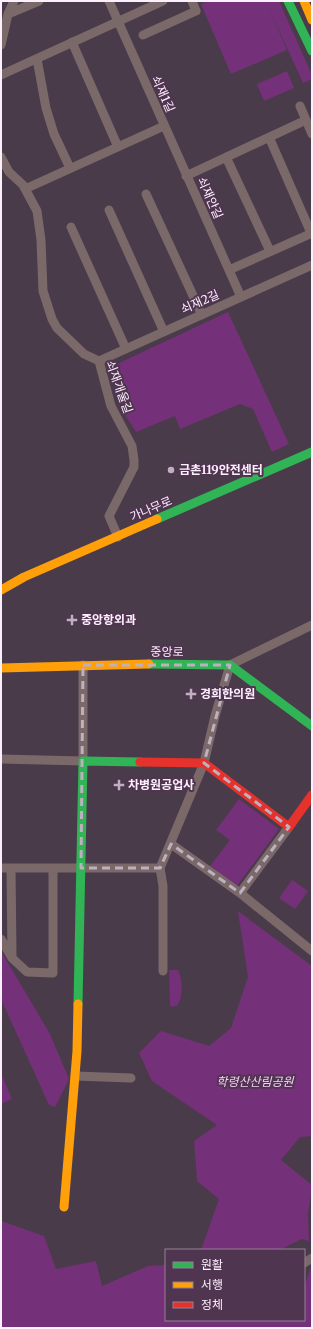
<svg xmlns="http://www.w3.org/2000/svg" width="313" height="1329" viewBox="0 0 313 1329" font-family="Merriweather,'Noto Sans KR',serif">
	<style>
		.green { fill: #743078 }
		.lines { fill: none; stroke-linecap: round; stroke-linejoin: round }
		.street { stroke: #7b696a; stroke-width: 9 }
		.fast { stroke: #30b455; stroke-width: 9 }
		.slow { stroke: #ff9f0a; stroke-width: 9 }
		.jam { stroke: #e5322d; stroke-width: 9 }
		.marked { fill: none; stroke: #beb1bf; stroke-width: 3; stroke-dasharray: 8 5; stroke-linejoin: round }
		.poi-dot { fill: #beb1bf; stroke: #503551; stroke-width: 1.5 }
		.labels { text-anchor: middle; stroke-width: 4; stroke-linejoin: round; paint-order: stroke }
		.street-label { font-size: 12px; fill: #fdf0fd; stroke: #503551 }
		.poi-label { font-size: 12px; font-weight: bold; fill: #fdf0fd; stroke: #503551; text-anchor: start }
		.park-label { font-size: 12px; font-style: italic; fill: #f8ccf9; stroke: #503551 }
	</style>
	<rect width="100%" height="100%" fill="#4a3b4b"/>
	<!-- green -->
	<path class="green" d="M207,1H279L312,75V79L303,83L268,6L287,50L231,74L201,4Z
		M287,71L294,88L264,101L257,84Z
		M228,312L289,444L272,452L253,409L240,404L180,429L175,416L136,432L120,407L112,370L121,362Z
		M239,799L279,829L237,886L210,866L230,840L216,830Z
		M292,880L308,891L295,909L279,898Z
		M238,911L312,966V1136L300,1137L281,1160L312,1185L308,1214L309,1241L302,1239L279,1250H201L219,1199L197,1181L194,1141L217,1125L152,1081L139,1053L161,1031L209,1046L231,1028L248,977Z
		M1,951L50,1034L69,1079L55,1107L49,1105L1,999Z
		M169,970H178C183,982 183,993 178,1005L172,1007L170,1005Z
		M1,1074L12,1099L1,1104Z
		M1,1221L44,1236L56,1269L96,1261L102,1286L148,1266L166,1265V1320H304V1288L310,1269L312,1268V1328H1Z"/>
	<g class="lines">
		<!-- street -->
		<path class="street" d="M109,1L241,297
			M8,14L39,1
			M143,35L196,11L192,1
			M72,42L118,147
			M1,45L8,14L14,1
			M37,59L46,108L54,134L70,168
			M1,75L163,1
			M300,106L306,120
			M269,137L311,233
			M1,157L9,172L23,185L37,211L41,240L43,291L52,319L57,328L84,354L99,361L111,406L132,446L134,460V467L109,516L118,537
			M226,157L270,251
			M186,176L306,120L312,134
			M25,189L164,126
			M146,194L202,315
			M109,210L164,332
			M71,227L126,349
			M229,270L312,233
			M99,361L312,265
			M1,759L83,761V665
			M171,844L240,893L312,951
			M1,868H160
			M11,868L12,956
			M240,893L289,827
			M1,939L12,958L27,972L53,973V868
			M163,971V886L160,868L204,763L215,716L230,665L312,625
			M75,1076L131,1078
			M304,1263L312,1258"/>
		<!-- fast -->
		<path class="fast" d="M288,1L312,51
			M157,519L312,452
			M149,664L230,665L312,726
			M78,1004L83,761L140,762"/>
		<!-- slow -->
		<path class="slow" d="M304,1L312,20
			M1,590L24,577L157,519
			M1,668L149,664
			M64,1207L77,1051L78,1004"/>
		<!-- jam -->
		<path class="jam" d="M140,762L204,763L289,827L312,795"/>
	</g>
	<!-- marked area -->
	<path class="marked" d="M83,665H230L204,763L289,827L240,893L171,844L160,868H81Z"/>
	<!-- markers -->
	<g class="poi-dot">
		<circle cx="171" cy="470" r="4"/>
		<path d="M70 614h4v4h4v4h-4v4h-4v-4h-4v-4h4z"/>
		<path d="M189 688h4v4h4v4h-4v4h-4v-4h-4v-4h4z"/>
		<path d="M117 779h4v4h4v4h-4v4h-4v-4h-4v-4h4z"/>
	</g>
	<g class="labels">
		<!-- street labels -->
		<g class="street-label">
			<text transform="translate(163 94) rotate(66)" y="4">쇠재1길</text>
			<text transform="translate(210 198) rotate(66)" y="4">쇠재안길</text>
			<text transform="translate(200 302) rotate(-24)" y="4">쇠재2길</text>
			<text transform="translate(119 387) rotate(70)" y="4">쇠재개울길</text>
			<text transform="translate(151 509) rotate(-23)" y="4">가나무로</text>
			<text transform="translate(167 652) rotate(1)" y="4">중앙로</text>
		</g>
		<!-- poi labels -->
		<g class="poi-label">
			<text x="179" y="474">금촌119안전센터</text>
			<text x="81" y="624">중앙항외과</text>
			<text x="200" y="698">경희한의원</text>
			<text x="128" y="789">차병원공업사</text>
		</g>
		<!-- park labels -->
		<g class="park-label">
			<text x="255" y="1086">학령산산림공원</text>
		</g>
	</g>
	<!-- border -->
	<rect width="313" height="1329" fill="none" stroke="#fdf0fd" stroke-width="4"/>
	<!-- legend -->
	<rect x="165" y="1249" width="140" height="72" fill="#503551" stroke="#958096"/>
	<rect x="173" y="1262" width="20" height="6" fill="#30b455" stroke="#958096"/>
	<text x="201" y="1269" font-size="12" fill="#fdf0fd">원활</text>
	<rect x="173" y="1282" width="20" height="6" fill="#ff9f0a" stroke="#958096"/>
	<text x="201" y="1289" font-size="12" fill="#fdf0fd">서행</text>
	<rect x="173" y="1302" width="20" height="6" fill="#e5322d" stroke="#958096"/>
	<text x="201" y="1309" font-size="12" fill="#fdf0fd">정체</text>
</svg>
